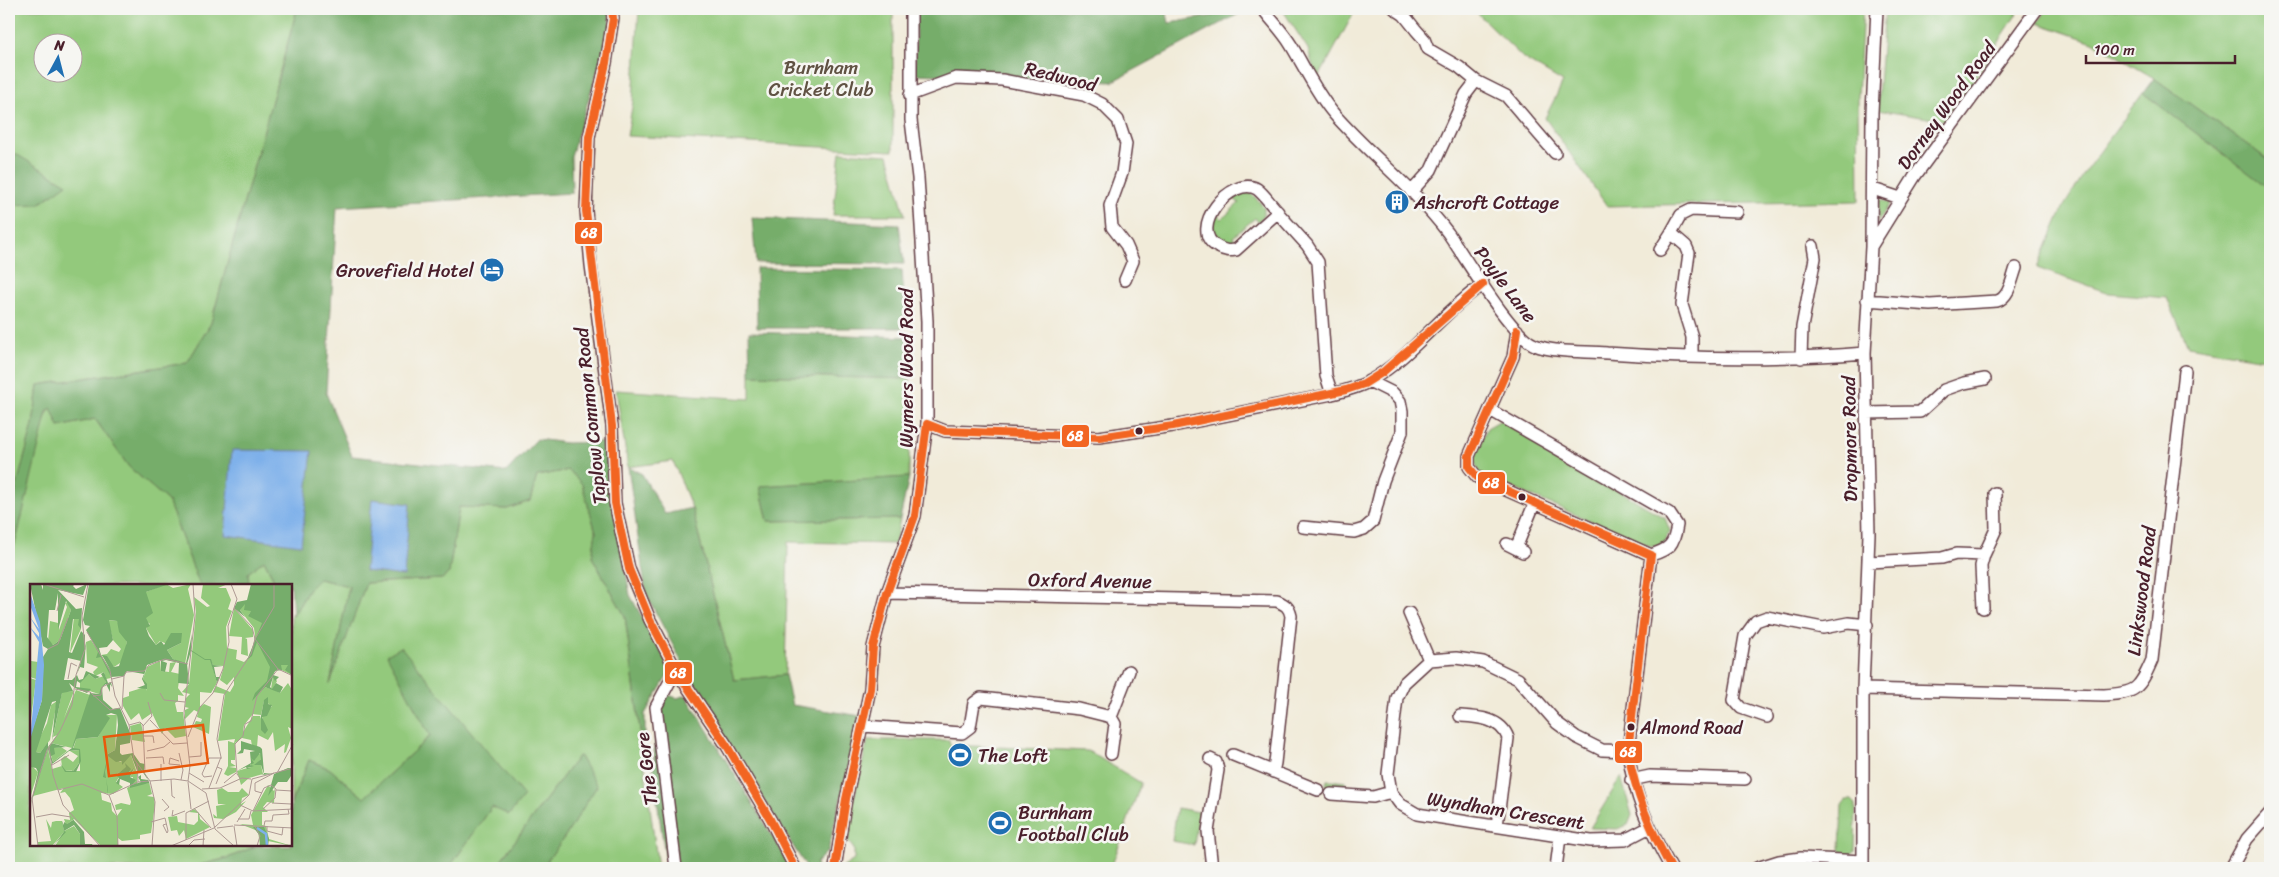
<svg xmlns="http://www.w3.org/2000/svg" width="2279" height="877" viewBox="0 0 2279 877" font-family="Sriracha,sans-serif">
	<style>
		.green { fill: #93c97b; stroke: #6e7453; fill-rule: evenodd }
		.forest { fill: #76ad6b; stroke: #60664b }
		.water { fill: #7eb0ea; stroke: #64688a }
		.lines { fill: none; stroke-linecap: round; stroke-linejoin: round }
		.minor-casing { stroke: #633e45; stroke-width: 14 }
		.minor { stroke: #fff; stroke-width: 11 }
		.bus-1-casing { stroke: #f6f6f2; stroke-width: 11 }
		.bus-1 { stroke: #f26522; stroke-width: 8 }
		.bus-dot { fill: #4a1f2b; stroke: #f6f6f2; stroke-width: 2 }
		.labels { text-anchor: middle; stroke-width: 5; stroke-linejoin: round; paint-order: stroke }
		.bus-label { font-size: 18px; fill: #4a1f2b; stroke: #f6f6f2; text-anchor: start }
		.park-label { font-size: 19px; fill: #605243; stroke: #f6f6f2 }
		.street-label { font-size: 19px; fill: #4a1f2b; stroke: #f6f6f2 }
		.poi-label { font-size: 19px; fill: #4a1f2b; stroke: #f6f6f2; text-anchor: start }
		.inset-river { fill: none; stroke: #7eb0ea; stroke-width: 2.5 }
		.inset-road { fill: none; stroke: #ae9993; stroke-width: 1 }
		.view { fill: #e8590c; fill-opacity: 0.15; stroke: #e8590c; stroke-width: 2.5 }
		.inset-edge { fill: none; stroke: #4a1f2b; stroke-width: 2.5 }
		.line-badge { stroke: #f6f6f2; stroke-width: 2 }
		.badge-label { font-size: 14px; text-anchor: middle; font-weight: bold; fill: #fff }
	</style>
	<rect width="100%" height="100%" fill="#f6f6f2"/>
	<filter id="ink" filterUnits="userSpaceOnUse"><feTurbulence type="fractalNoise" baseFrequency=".02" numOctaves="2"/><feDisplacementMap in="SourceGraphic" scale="10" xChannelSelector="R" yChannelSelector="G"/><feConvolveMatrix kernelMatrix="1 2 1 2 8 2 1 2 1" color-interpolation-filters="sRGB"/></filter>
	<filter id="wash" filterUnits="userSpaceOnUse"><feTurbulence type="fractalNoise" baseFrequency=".0096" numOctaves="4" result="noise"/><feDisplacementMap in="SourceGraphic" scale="20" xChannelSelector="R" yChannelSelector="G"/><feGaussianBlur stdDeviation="1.12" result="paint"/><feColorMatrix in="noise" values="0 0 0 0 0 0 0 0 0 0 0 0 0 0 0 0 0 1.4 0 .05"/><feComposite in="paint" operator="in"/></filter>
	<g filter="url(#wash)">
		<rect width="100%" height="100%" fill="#f1ebd9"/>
		<!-- green -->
		<path class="green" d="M9,9H297L211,323L187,363L38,385L33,425L9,515ZM42,42H72V72H42Z
			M639,9H893V151L627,136L633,101Z
			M1282,9H1356L1317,81L1308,49Z
			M1473,9H1863L1858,96L1859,201L1607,206L1545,118L1563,82L1523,58Z
			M1885,9H2020L1947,121L1877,110Z
			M2047,9H2270V161L2154,78L2093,42L2038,23Z
			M2143,93L2270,189V350L2264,359L2188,346L2167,298L2109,293L2037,268L2064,206L2087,169Z
			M840,152L888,155L905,215H833Z
			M1242,193L1252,194L1264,207V215L1258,222L1255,218L1233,237L1236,241L1228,245C1216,240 1212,233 1213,220L1218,215L1222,219L1239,203L1234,199Z
			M1879,199L1890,203L1878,222Z
			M750,375L910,379L909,477L760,486L768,521L900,519L895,544L788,542L785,675L734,680L692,508L673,461L628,467L616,390L750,399Z
			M51,407L59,427L95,419L129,467L168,501L200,586H31V846H256L228,858L188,868H9V561L17,537L44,420Z
			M1501,420L1665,518L1670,531L1663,544L1652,547L1480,474L1474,460L1487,428Z
			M569,470L582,484L596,532L592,557L625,616L658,868H542L568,832L596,786L579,755L495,868H449L492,807L388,655L430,736L364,798L330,769L309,760L291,803V613L293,616L309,589L319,579L349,586L331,680L366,583L442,579L449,573L459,507L507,509L530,501L537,476Z
			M264,560L277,586H249L248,573Z
			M868,740H949L950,745L1088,751L1141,783L1111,868H842L854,860V849L848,841L854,798Z
			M1621,777L1632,815L1628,825L1617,829L1590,828Z
			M1327,780L1347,782L1342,790L1325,788Z
			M1846,800H1852L1856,804L1855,851L1851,854L1843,853L1840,849L1842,805Z
			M1177,808L1199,812L1194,845L1172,841Z"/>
		<!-- forest -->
		<path class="forest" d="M297,9H609L611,27L571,156L572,193L337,207L326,393L352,456L506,472L537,439L566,443L603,442L630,595L671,670L645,714V768L625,616L592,557L596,532L582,484L569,470L537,476L530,501L507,509L459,507L449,573L442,579L366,583L330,684L349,586L319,579L309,589L293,616L291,586H277L264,560L248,573L249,586H200L168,501L129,467L95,419L59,427L51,408L47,412L17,537L9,561V515L33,425L38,385L187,363L211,323Z
			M916,9H1166L1169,23L1212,16L1224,9H1248L1112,82L915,74Z
			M2154,78L2270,161V189L2143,93Z
			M9,150L67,184L39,204L9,205Z
			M752,218L899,224L904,264L756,263Z
			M756,268L902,270L906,328H757Z
			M749,332L910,337V379L750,375Z
			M628,467L642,474L665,514L692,508L734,680L785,675L792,705L861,716L828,851L816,863L817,868H807L709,714L646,594Z
			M909,477L900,519L768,521L760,486Z
			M401,647L524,796L509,815L492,807L449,868H188L228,858L256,846H291V803L309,760L330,769L364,798L430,736L387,655Z
			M665,694L677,698L686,695L781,850L790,868H667L653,773L657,709Z
			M579,755L597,786L568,832L542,868H495Z"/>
		<!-- water -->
		<path class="water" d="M232,450L312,451L301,545L225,535Z
			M372,499L410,504L404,576L365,571Z"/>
	</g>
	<g filter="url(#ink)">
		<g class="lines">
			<defs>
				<path id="minor" d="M612,9L613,18L606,63L589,137L586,211L591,265L612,426L615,503L629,569L650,620L676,670L727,746L770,819L795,868
					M1263,9C1272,21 1283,32 1291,45C1305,68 1316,93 1334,114C1370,155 1415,189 1448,233C1465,257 1511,336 1535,345C1554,353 1586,351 1607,353C1693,359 1779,360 1865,353
					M1395,9L1404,15L1416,30L1424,39L1428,49L1459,67L1476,81L1506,96L1555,153
					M910,95L956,78L1002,80L1084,95L1102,104L1118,120L1126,144L1122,173L1110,206L1112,227L1126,245L1133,261L1125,280
					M1873,189L1900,198
					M1411,192L1431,170L1466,94L1476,81
					M1278,212L1236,250C1229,251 1225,251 1218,247C1185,230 1233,174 1257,189C1264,194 1271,205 1278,212V213L1307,245L1318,262L1326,376L1332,394
					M1872,245L1915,176L2037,9
					M1660,250L1671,233
					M1867,300L1930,305L1997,301C2009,298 2012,279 2016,268
					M1692,356V337L1682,305L1689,253L1686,246L1671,233L1681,215L1691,210L1737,212
					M1801,358L1802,327L1815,258L1813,246
					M1490,410L1669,513L1677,525C1674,545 1670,549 1651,555L1477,477L1469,467V456L1513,357L1517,330
					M1866,413L1920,412L1944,390L1964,383L1985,379
					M927,424L945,431L1099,437L1173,426L1332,394C1344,391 1357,388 1368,382C1409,359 1443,312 1483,284
					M1303,527L1354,532L1364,529L1373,521L1383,481L1402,432V411L1400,401L1393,393L1369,381
					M1507,544L1523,552
					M1516,548L1535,502
					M1651,555L1628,751C1634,796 1649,829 1671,868
					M1869,562L1942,558L1956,554L1984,555
					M887,593L1277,601C1286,605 1289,607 1291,616L1275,763L1273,772
					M1983,608L1981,566L1984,555L1996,529L1995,493
					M1409,613L1429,660
					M1863,689L2104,695C2136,693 2139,690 2152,660L2185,371
					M1460,716C1478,717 1501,718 1508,738L1497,826
					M1111,717L1129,671
					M1767,717L1741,708L1734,700L1745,636L1756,621L1767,617L1823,628L1849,623L1867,625
					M863,726L962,733L970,727L974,703L981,698L1079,709L1111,717L1115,724L1111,754
					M1628,751L1602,750L1576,737L1557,723L1518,679L1483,662L1456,658L1429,660L1404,683L1397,698L1388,774L1391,792L1400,804L1417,814L1591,841L1625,840L1648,828
					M1233,755L1318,790
					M1210,759L1216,762L1218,770L1208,831L1212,868
					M1631,780L1650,776L1745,779
					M1331,794L1373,797L1391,792
					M676,868L656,707L676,670
					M835,868L846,799L870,689L873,647L887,593L915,516L927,424V321L918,178L911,120V9
					M1556,868L1560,837
					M1757,868L1779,861L1801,858L1863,861
					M1863,868V689L1869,534L1865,353L1871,247L1872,112L1877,9
					M2231,868L2247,839L2270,813"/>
			</defs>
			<!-- minor casing -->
			<use href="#minor" class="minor-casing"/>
			<!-- minor -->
			<use href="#minor" class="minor"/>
			<defs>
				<path id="bus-1" d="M612,9L613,18L606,63L589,137L586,211L612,426L615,503L629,569L650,620L676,670L727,746L770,819L795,868
					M1517,330L1513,357L1469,456V467L1477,477L1651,555
					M927,424L945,431L1099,437L1173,426L1346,390L1364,384L1383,372L1483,284
					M1651,555L1628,751C1635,793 1650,830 1671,868
					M835,868L846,799L870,689L873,647L887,593L915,516L927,424"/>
			</defs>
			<!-- bus-1 casing -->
			<use href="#bus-1" class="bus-1-casing"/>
			<!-- bus-1 -->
			<use href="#bus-1" class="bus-1"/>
		</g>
	</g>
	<!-- icons -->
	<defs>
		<symbol id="building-disc" viewBox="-11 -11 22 22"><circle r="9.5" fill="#1f6fb2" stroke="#f6f6f2"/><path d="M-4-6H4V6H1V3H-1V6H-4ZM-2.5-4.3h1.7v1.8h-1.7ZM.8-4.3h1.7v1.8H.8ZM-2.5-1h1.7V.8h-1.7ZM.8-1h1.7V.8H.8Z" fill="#fff"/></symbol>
		<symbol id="hotel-disc" viewBox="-11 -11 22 22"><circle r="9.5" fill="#1f6fb2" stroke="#f6f6f2"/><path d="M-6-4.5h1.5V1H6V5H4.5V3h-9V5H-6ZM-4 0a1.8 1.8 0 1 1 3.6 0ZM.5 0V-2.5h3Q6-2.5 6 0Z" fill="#fff"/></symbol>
		<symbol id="stadium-disc" viewBox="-11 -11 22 22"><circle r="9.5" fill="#1f6fb2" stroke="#f6f6f2"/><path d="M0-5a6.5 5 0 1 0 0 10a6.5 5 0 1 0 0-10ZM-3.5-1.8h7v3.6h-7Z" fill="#fff"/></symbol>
	</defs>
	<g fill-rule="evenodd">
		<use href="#building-disc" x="1383" y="188" width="28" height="28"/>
		<use href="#hotel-disc" x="478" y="256" width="28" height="28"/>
		<use href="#stadium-disc" x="946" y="741" width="28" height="28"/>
		<use href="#stadium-disc" x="986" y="809" width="28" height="28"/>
	</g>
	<!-- markers -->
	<g class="bus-dot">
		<circle cx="1139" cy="431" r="4.5"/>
		<circle cx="1522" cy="497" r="4.5"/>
		<circle cx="1631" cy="727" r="4.5"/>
	</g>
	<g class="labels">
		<!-- bus labels -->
		<g class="bus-label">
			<text x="1640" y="734">Almond Road</text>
		</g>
		<!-- park labels -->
		<g class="park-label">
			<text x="821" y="74">Burnham<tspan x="821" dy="22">Cricket Club</tspan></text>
		</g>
		<!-- street labels -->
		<g class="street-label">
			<text transform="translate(1061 76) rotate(14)" y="7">Redwood</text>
			<text transform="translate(1946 105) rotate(-54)" y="7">Dorney Wood Road</text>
			<text transform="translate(1506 284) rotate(53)" y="7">Poyle Lane</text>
			<text transform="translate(906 368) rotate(-90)" y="7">Wymers Wood Road</text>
			<text transform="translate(590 416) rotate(-96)" y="7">Taplow Common Road</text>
			<text transform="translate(1849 439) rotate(-91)" y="7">Dropmore Road</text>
			<text transform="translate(1090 580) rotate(1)" y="7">Oxford Avenue</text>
			<text transform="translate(2141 591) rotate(-83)" y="7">Linkswood Road</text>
			<text transform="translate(646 769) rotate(-97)" y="7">The Gore</text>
			<text transform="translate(1506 810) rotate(9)" y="7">Wyndham Crescent</text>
		</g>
		<!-- poi labels -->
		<g class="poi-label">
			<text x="1414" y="209">Ashcroft Cottage</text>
			<text x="474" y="277" text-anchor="end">Grovefield Hotel</text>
			<text x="978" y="762">The Loft</text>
			<text x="1018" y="819">Burnham<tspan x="1018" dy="22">Football Club</tspan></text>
		</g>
	</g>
	<!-- overview -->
	<g transform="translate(30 584)">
		<rect width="262" height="262" fill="#f1ebd9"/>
		<path d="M136,0L143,4L161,0L158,5L164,31L155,80L143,75L137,66L151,59L141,54L137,60L130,57L126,61L116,44L120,40L116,37V8ZM173,0H198L188,4H196L201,16L198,25L202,27L196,43L197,64L207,66L206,75L214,78L222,70L225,51L224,44L210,26L211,19L216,20L215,26H222L218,32L248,0L262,91L247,84L235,103L241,105L243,92L247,97L243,105L250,109L258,99L262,106V145L258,143L261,154L256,168L254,169L255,160L245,167L243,148L238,156L228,151L227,163L222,162L221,156L212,154L205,159V176H201V179L206,182L199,183L206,184V188L198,192L194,190L198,182V157L204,159L205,155L188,157L195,110L183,108L186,102L200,108L204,101V93L197,101L190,96L194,82L183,81L181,77L187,99L181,109L170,108V123L174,120L181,123L179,150L163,143L166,137L171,138L172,135L167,133L168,128L164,126L155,135V126L159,124L155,123L156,114L160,110L152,108L159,100L166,28L164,13L177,23L180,22L171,14ZM234,117L242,122L232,132L236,149L230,132H223L213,148L214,141L223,130L231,131ZM38,18L41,26L30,56L23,61L18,57L20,37L28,39L29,46L37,23L35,19ZM204,24L223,46V53L215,54L217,55L218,72L211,70L212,53L199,52ZM44,33L49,35L51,45L40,69ZM78,36L87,37L97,58L93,77L84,83L71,71L77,70L81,65L89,68L91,65L83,56ZM61,56L78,83L81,94L76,95L74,88L65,92L63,88L68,83L57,79L56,58ZM0,57L1,77L8,78L6,95L0,93ZM130,77L131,87L139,88L140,79L146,78L141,88L150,90L148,104L154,112L148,111V117L145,119L147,128H153L156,152L145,154L135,144L132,150L122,129L112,136L109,129L101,136L93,122V114L99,112V108L115,103L117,107L113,95L117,83ZM59,90L65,95L74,92L76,98L69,110L50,104V98ZM0,94L6,96L0,142ZM44,107L34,134L46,106L60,111L46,155L68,153L74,142L72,131H87L85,166L78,170L90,178L101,171L107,189V200L119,199L122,210L117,212L124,213L125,221L121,249L110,251V255L92,257L88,254V262H71L44,235L36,241L34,235L40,236L39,229L44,226L40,214L35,208L30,209L34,204L3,212L18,165L22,185L32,182L31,175L35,172L43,178L48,172L40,167L49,166V179L43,187L33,186L50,187V165H43L46,156L42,164L21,159L27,151L23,153L32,108ZM94,180L100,186L97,191L104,185L100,193H103L102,201L97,204L101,218L100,221L91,219L85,221L86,226L92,225L87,232L82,227L81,219L72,216L71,209L83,210L93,203L86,198L89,193L87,190L97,183ZM27,117L20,156L10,169L6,168V161L17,139L21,121ZM111,139L115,158L102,156L100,142ZM31,163L37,167L23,178L21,171L24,164ZM226,168L232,171L231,175L225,181H231L233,190L219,194L211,201L207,187L221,183V173L226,175L221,170ZM2,182L8,188L0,214V183ZM238,201L244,207L245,204L244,219L237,218L233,223L238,228H232V241L236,242L239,255L262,262L238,257V262H230L228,247L210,240L223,241L221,231ZM192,204L198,208H209L212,204L219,211L212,214L211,220L216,217L206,228L193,235L184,234L183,230L187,233L186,222L196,220H188L187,206ZM164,225L169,229L170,235L180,243L156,255L154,246L149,252L147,246L141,247L138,233L147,232L148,238L164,241L168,237V229L159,228ZM16,235L21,244L22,238L26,237H32L34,247L44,242L50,250L51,261L25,262L34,248L22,262H8V258L21,257Z" fill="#93c97b" fill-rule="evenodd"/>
		<path d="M0,0H11L13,6V0H45L43,2L46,5L57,0L53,11L28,6L46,25L52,24L51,45L48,41L49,35H43L39,68L42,69L51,47L55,51V62L56,58L54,84L50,83L47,90L51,77L38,74L34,96H42L47,91L49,96L53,95L56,87L70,93L65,95L59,90L50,99L47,97L46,103L61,105L57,109L45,104L39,99L43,107L32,109L22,157L26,117L22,118L6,168L10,169L18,158V163L21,159L36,163L24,164L25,170L21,172L23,178L42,164L60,109L69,110L71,104L76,98L71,90L74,88L78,99L81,98L82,103L80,100V108L76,100L72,103L73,116L83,125L90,124L101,151L100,159L90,161V169L92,171L103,169L110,179L115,180L114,187L119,198L123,212L119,199L100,204V199L90,195L89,201L86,199L89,194L86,191L96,183L95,179L101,185L97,191L104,184L100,193L106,196L102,201L111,198L108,193L111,191V195L118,196L112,187L108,189L101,171L92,181V177L86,178L78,172L75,188L78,206V211L76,194L73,193L78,170L85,166L88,141L87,131L81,129L76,131L80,134L68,153L46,155L43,164L50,165L51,177L46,188H35L30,179L36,187H43L49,179V166L39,167L22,180L18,165L1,220L8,188L6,184L0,183V153L12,116L13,73L18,65L13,62ZM28,9V46L36,17L41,26L30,56L23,61L17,53L19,26H25ZM59,0H139L116,8L123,29L116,34L120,42L116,44L119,52L126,61L131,57L134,61L141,49H152L151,59L137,66L143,75L156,79L162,50L161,66L175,75H181L183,81L193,82L184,83L186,93H190L187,99L180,76H175L161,67L157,80L159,100L148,99L149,79L136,76L132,77L137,79L135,88L131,87V76L117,81L113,95L117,100V105L107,104L115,101L112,95L114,90L97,87L94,92L81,93L71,73L66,74L68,68L56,46L60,42L55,41L53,36ZM79,36L87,37L89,48L97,58L89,82L84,83L77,72L72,71L81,87L71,71L69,64L77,63L83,56ZM221,0H262V91L255,86L258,81H251L252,86L245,87L243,91L249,93L245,97L243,93L240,103L242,105L246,99L253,103L250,109L235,103L222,117L225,109L237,97L240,83L227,58L222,72L217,76L232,39L218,32L221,27L214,26L215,20L210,26L215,33L204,24L207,18L217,16ZM238,113V120L242,121L237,132L232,133L238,146L235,150L231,146V132H223H231L234,116ZM211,157L230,163L232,165L234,189L243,190L231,191L234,190L231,181H224L231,175L230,169L224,177L221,174L224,179L220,181L224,182L217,184L221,185H217L216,183L207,187L221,179L220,168L225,167L214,165L213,169L207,170L211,166ZM258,184H262L261,192L257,198H248L238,212L244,190ZM41,233L54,248L55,260H62L63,262H50V250L44,241L34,247L36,248L23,262L34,248L32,237L34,241V238L37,240L43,236ZM223,243H234L239,255L238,262H230V252Z" fill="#76ad6b" fill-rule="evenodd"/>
		<path d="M0,9L10,38L14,81L12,116L0,156L9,58L0,43L9,53V49L0,33L9,45L0,21Z" fill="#7eb0ea"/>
		<path class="inset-river" d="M227,244L236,250L237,262"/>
		<path class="inset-road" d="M13,0L54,13M27,27L31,11M57,48L80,87L85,112L99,141L104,175L120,197L125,218L122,262M225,55L244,23V0M225,55L248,85M18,65L28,60L38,34M248,85L263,92M38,95L41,79L47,82M82,95L94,92L96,88L114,87L119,81L135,75L158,80M45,105L60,108L80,126L90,124M130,109L134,116L155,118M63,112L71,111L72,103L82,98M92,125L94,92M120,136L143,160L157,159M99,141L110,138L113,141L115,188M113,142L122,132L118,118M114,152H123L124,159M158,153L170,123L183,109L193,85L199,58L198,42L207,15L201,0M19,163L23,191L33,221L70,262M117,167L134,163L140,158M149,169L153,186L151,196M159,173L171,172V158M116,174L133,173L134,180M149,177L140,174L139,180L150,181M107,179L108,198M131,180V197M22,181L39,171M159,189L174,198M247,189L263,160M182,192L174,193L172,190L179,174H192M210,194L207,190L205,160L213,152L215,140L221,137L227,112L248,85M141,195L142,212L145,214M222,195L263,184M120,197L144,195L158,197M158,197L160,182L154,129L165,32L163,0M158,197L176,209L185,245L204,262M158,198L161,225M194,199L206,189M186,200L192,185L187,183M179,204L191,173L187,155L194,111L221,70L225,55L222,43L204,24M172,205L190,204L212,194L221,195M28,206L52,200L79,211L108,198L119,197M246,206L262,207M232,209L225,207V199L244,189M79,211L87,232L88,262M132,215L139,223L134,227M242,219L261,220M210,221L223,227L263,225M164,224L181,244M261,225L263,201M143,226L142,232L155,227M223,227L234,204L241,201L246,205L245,214L233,225M6,233L22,230L41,233M208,235H219L221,227M121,238L135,234L138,247L137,249L133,241L136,240M207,238L215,225M204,241L263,244M204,242L207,262M225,242L230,252L227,262M234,242L235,237H242L243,231L259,230L258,225M237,242V247L252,251L253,243M184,244L219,211L222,195M187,244L203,242M156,256V229L179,217M8,262L2,214L17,166L30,147L42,121L46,91L55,65L52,32L58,0M141,262L184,244M158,262L164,256L175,255M173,262L174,246"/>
		<path class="view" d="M173,141L178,179L79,192L74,153Z"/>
		<rect width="262" height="262" class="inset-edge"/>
	</g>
	<g class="line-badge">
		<rect x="574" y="221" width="29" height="24" rx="5" fill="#f26522"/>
		<rect x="1061" y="424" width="29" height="24" rx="5" fill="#f26522"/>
		<rect x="1477" y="471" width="29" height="24" rx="5" fill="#f26522"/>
		<rect x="664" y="661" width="29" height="24" rx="5" fill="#f26522"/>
		<rect x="1614" y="740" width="29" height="24" rx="5" fill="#f26522"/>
	</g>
	<g class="badge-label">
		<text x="589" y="238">68</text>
		<text x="1075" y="441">68</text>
		<text x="1491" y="488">68</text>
		<text x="678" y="678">68</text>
		<text x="1628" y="757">68</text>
	</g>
	<!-- margin -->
	<rect width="2279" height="877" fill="none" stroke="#f6f6f2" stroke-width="30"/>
	<!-- north arrow -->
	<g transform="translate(58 58) rotate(7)"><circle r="24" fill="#f6f6f2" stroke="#b1a0a2"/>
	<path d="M0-4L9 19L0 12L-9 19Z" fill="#1f6fb2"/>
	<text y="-8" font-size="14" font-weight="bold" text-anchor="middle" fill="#4a1f2b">N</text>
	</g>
	<!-- scale -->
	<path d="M2086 55v8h149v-8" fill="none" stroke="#4a1f2b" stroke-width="2.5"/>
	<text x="2094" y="55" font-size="15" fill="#4a1f2b" stroke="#f6f6f2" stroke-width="4" paint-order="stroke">100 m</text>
</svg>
